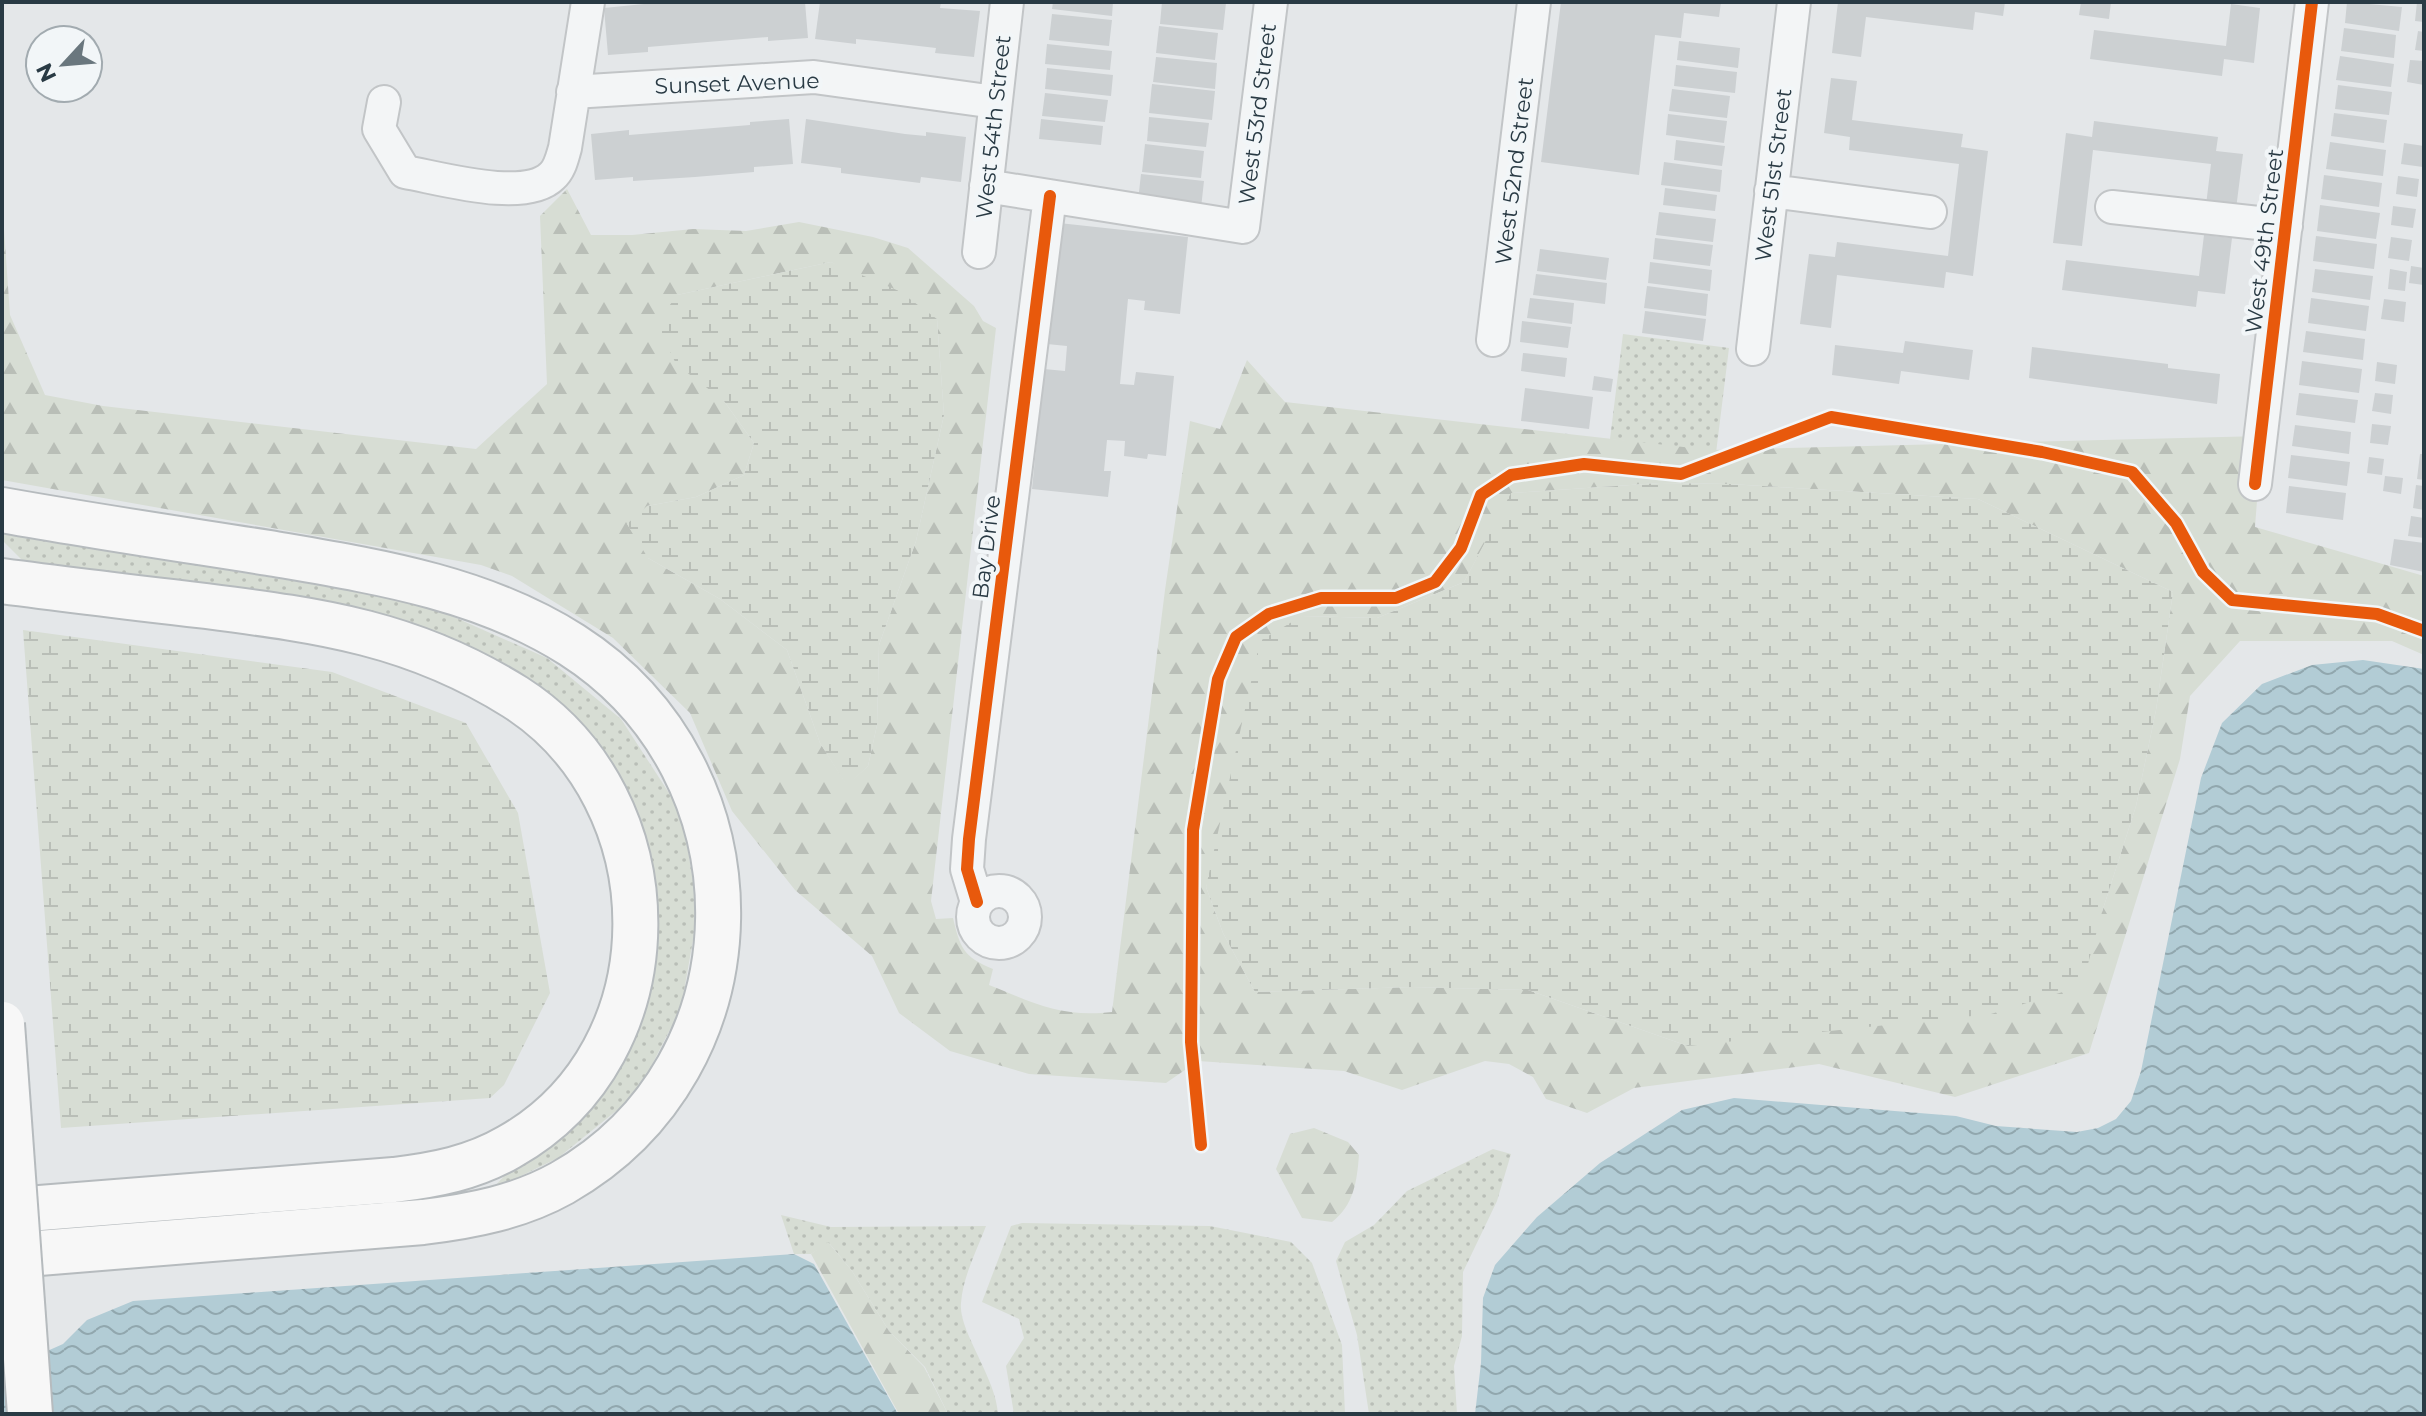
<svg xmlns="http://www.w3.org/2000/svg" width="2426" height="1416" viewBox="0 0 2426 1416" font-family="Montserrat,sans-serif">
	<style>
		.grass { fill: url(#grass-dots) }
		.forest { fill: url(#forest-firs); fill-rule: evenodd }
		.wetland { fill: url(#wetland-marsh) }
		.water { fill: url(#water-waves) }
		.building { fill: #ccd0d2 }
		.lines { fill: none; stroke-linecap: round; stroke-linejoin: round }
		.minor-casing { stroke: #c2c5c7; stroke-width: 36 }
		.highway-casing { stroke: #b6bbbe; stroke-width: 48 }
		.minor { stroke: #f3f5f6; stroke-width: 32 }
		.highway { stroke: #f7f7f7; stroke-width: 44 }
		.highway-bridge-casing { stroke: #b6bbbe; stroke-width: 48; stroke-linecap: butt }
		.highway-bridge { stroke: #f7f7f7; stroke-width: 44 }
		.cycleway-casing { stroke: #f2f6f8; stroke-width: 17 }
		.cycleway { stroke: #e8590c; stroke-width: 12 }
		.labels { text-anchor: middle; stroke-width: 8; stroke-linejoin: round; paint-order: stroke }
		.street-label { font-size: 22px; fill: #293a44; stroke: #f2f6f8 }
	</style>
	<defs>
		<pattern id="grass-dots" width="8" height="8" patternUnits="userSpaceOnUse" patternTransform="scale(2)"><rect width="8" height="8" fill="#d7ddd4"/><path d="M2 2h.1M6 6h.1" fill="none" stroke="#b9beb7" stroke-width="1.8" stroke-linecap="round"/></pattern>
		<pattern id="forest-firs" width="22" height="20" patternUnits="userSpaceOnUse" patternTransform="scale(2)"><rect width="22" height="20" fill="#d7ddd4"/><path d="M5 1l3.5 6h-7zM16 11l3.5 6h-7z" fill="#b9beb7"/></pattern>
		<pattern id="wetland-marsh" width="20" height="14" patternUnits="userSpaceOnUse" patternTransform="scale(2)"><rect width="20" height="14" fill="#d7ddd4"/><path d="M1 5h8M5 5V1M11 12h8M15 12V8" fill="none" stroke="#b9beb7"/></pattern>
		<pattern id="water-waves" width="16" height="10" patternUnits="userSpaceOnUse" patternTransform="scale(2)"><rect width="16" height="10" fill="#b2ccd5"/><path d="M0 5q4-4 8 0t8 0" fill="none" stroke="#91a7ae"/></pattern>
	</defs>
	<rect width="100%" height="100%" fill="#e4e7e9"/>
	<!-- grass -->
	<path class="grass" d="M1623,334L1729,348L1716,453L1610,439Z
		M2,533L420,602L547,658L621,719L682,813L698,912L681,1008L637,1094L558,1158L490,1191L509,1171L571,1129L621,1057L655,965L645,846L543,693L29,567L2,540Z
		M1493,1149L1511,1154L1497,1201L1463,1272L1462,1336L1454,1366L1457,1414H1369L1357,1335L1336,1261L1345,1242L1374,1225L1407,1191Z
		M781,1215L831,1227L986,1226C977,1250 963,1276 961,1303C958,1331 996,1377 998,1414H948L925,1367L889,1331L852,1271L829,1243L811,1254H794Z
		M1022,1223L1210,1226L1291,1242L1312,1263L1342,1345L1345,1414H1014L1006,1366L1024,1338L1019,1319L982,1302L1011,1226Z"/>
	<!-- forest -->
	<path class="forest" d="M567,189L591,235H632L693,229L746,231L799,222L873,237L908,248L974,306L983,321L996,328L931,901L936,919L953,918C960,947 963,957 993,969L989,985C1034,1003 1062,1018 1112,1012L1165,590L1190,421L1220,429L1247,360L1285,402L1710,450L2262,436L2255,527L2424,576V655L2392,641H2240L2190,696L2180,759L2089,1053L1955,1097L1819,1064L1634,1088L1587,1113L1546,1099L1533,1077L1509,1064L1485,1061L1402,1090L1344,1071L1198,1061L1166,1083L1029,1074L950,1051L899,1013L872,956L795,890L732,811L690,713L613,638L512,576L481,565L2,480V200L10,315L45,395L103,406L476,449L547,384L540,216ZM831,262L937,319L944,415L916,541L879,645L877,725L868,766L847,785L820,743L787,650L720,599L648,558L647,506L696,497L744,475L754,443L724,401L677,295ZM1660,483L1729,484L1978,499L2173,592L2156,710L2136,806L2102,912L1688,1046L1528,990L1412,987L1255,992L1223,933L1206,887L1302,616L1377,618L1464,582L1512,493Z
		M1314,1128L1348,1142L1359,1155C1357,1181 1354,1205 1332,1222L1302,1218L1276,1169L1290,1134Z
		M828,1242L852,1271L889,1331L924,1367L948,1414H899L811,1254Z"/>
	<!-- wetland -->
	<path class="wetland" d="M831,262L899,291L937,319L944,415L916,541L879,645L877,725L868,766L847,786L820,743L787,650L720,599L648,558L627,524L647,506L696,497L744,475L754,443L724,401L676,364L657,323L677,295Z
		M1660,483L1729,484L1978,499L2173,592L2156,710L2136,806L2102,912L2082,986L1991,1014L1688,1046L1528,990L1412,987L1255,992L1223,933L1206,887L1260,641L1302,616L1377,618L1464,582L1511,493Z
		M23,630L332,672L466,723L518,813L550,993L504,1085L490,1098L61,1128Z"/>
	<!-- water -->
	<path class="water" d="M2363,660L2424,669V1414H1475L1481,1363L1483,1298L1495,1265L1537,1217L1600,1163L1682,1110L1734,1098L1956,1116L1996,1126L2077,1132L2098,1128L2116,1119L2131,1101L2141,1071L2201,778L2222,723L2262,684L2312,665Z
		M794,1254L814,1264L898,1414H2V1359L36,1356L63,1344L87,1320L133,1301Z"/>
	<!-- building -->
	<path class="building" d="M644,2H805L808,38L768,41V37L648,47V52L608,55L604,8L644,4Z
		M820,2H941L940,8L980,11L974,57L935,53L936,48L876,41L856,39V44L815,39Z
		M1053,2H1113L1112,16L1052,9Z
		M1162,2L1226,3L1223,30L1160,24Z
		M1561,2H1721L1719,17L1684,13L1681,38L1655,35L1639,175L1541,162Z
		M1838,2H2005L2003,16L1975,12L1973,30L1866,17L1861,57L1832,53Z
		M2081,2H2111L2109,19L2079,15Z
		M2347,2L2402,7L2399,31L2345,23Z
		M2417,2H2424V22L2415,21Z
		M2231,4L2260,8L2254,63L2224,59L2222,76L2090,59L2094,30L2226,46Z
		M1052,14L1112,20L1109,46L1049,40Z
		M1159,26L1218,33L1215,60L1156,53Z
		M2344,28L2396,35L2394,58L2341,51Z
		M2418,31L2424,32V51L2415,50Z
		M1679,41L1740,48L1738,68L1677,60Z
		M1047,44L1112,51L1110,70L1045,64Z
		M2340,56L2394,64L2391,87L2336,80Z
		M1156,57L1217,63L1215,89L1153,82Z
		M2410,60L2424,61V85L2407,82Z
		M1676,65L1737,72L1735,93L1674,86Z
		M1047,68L1113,75L1111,96L1045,89Z
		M1831,78L1857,81L1852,120L1963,134L1961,147L1988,151L1973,276L1946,272L1944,288L1837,275L1831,328L1800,324L1809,254L1835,257L1837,242L1948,256L1959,164L1849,150L1850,137L1824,133Z
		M1152,84L1215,91L1212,120L1149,113Z
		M2338,85L2392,92L2389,115L2335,109Z
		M1672,89L1730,96L1727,118L1669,111Z
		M1045,93L1108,100L1105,122L1042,116Z
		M2334,113L2387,120L2384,143L2331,136Z
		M1668,114L1727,121L1724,143L1666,135Z
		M1149,117L1209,123L1206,147L1147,141Z
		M789,119L793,164L754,167V172L695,177L633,181V177L595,180L591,134L629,130V135L750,125V122Z
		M806,119L905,134L926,136V132L966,137L961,182L921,177L920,183L841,173V168L801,163Z
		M1041,119L1103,126L1101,145L1039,139Z
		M2094,121L2218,137L2216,151L2243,154L2236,209L2206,205L2211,164L2093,150L2082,246L2053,243L2066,133L2092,137Z
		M1676,140L1725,146L1722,166L1674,160Z
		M2330,142L2386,150L2383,176L2326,169Z
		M2404,143L2424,146L2423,167L2401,164Z
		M1145,144L1204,151L1201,178L1142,172Z
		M1664,162L1722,170L1720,192L1661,185Z
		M1141,174L1204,181L1201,208L1138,201Z
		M2324,175L2382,183L2379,207L2321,199Z
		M2398,176L2419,179L2417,197L2396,194Z
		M1665,188L1717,195L1715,211L1663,205Z
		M2320,205L2380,213L2376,239L2317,231Z
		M2393,206L2416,209L2413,228L2391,225Z
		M1659,212L1716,219L1713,242L1656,235Z
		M1059,223L1188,237L1180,314L1144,310L1145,301L1128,299L1120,384L1134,385L1136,372L1174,376L1166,456L1148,454L1147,459L1124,456L1125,441L1107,440L1104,471H1111L1108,497L1032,489L1044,369L1065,371L1067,346L1047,344Z
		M2204,235L2232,238L2225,294L2198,291L2196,307L2062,290L2066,260L2199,276Z
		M2316,236L2377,244L2374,269L2313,261Z
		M2391,237L2412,240L2409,261L2388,258Z
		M1655,238L1713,245L1710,266L1653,259Z
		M1540,249L1609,258L1606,280L1537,271Z
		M1650,262L1712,270L1710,291L1648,283Z
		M2411,266L2424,268V285L2409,283Z
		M2315,269L2373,276L2370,300L2312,292Z
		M2390,269L2407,272L2405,291L2388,289Z
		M1536,274L1607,283L1605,304L1533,295Z
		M1647,286L1708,294L1706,316L1644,308Z
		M1530,298L1574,303L1572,324L1527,318Z
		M2311,298L2369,306L2366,331L2308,323Z
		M2384,299L2406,302L2404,322L2381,319Z
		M1645,311L1706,319L1703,341L1642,333Z
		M1522,321L1571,327L1568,348L1520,342Z
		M2306,331L2365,339L2363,360L2303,352Z
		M1905,341L1973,350L1969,380L1901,371L1899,384L1832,375L1835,345L1903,353Z
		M2032,347L2168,364V368L2220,374L2217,404L2029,378Z
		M1523,353L1567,358L1565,377L1521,371Z
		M2302,361L2362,369L2359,393L2299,385Z
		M2377,362L2397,365L2395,384L2375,381Z
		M1594,376L1613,379L1611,392L1592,390Z
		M1525,388L1593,397L1589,429L1521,421Z
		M2299,393L2358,400L2355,423L2296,415Z
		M2375,393L2393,395L2391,414L2372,411Z
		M2372,424L2391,426L2388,445L2370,443Z
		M2295,425L2351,432L2349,454L2292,446Z
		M2420,454H2424V480L2417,479Z
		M2291,455L2350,462L2347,486L2288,478Z
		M2369,457L2384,459L2382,475L2367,473Z
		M2385,476L2403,478L2401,494L2383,491Z
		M2416,485L2424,486V510L2413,508Z
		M2289,486L2346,493L2343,520L2286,513Z
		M2411,516L2424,518V538L2408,536Z
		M2394,539L2424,543V572L2390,565Z"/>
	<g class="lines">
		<defs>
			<path id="minor" d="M573,92L814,77L995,102
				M384,102L379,129L405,172C440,178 525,203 552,176C560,169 562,158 565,148L588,2
				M986,186L1243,227L1271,2
				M1771,191L1930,212
				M2112,207L2286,226
				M979,252L1007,2
				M1493,340L1534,2
				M1753,349L1794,2
				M2255,484L2312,2
				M973 917a26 26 0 1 1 52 0a26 26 0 1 1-52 0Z
				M977,902L967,869L969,839L1050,196"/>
			<path id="highway" d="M2,510C91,526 180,539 269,553C374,571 481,587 572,645C769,771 768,1066 562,1183C519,1207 472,1216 423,1222L2,1256
				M2,581C70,590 138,598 206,606C322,621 413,633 515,697C675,799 678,1052 509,1147C473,1168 435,1175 394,1180L2,1211"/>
		</defs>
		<!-- minor casing -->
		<use href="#minor" class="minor-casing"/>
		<!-- highway casing -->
		<use href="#highway" class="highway-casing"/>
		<!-- minor -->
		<use href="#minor" class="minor"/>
		<!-- highway -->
		<use href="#highway" class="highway"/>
		<defs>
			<path id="highway-bridge" d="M2,1024L30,1414"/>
		</defs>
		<!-- highway-bridge casing -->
		<use href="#highway-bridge" class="highway-bridge-casing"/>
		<!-- highway-bridge -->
		<use href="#highway-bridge" class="highway-bridge"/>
		<defs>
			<path id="cycleway" d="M2255,484L2312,2
				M977,902L967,869L969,839L1050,196
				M1201,1145L1191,1042L1193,830L1218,679L1236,637L1269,614L1321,598H1396L1435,582L1461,548L1481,495L1511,475L1584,464L1681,474L1831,417L2042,452L2132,472L2176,523L2203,572L2232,600L2377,614L2424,631"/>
		</defs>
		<!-- cycleway casing -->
		<use href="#cycleway" class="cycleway-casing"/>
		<!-- cycleway -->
		<use href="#cycleway" class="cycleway"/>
	</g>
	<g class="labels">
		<!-- street labels -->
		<g class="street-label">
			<text transform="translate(737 83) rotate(-2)" y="8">Sunset Avenue</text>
			<text transform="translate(1257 114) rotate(-83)" y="8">West 53rd Street</text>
			<text transform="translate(993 127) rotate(-84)" y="8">West 54th Street</text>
			<text transform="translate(1514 171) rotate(-83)" y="8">West 52nd Street</text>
			<text transform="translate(1773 175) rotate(-83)" y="8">West 51st Street</text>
			<text transform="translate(2264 241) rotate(-83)" y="8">West 49th Street</text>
			<text transform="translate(986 547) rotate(-83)" y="8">Bay Drive</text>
		</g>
	</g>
	<!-- border -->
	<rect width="2426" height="1416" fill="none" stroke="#293a44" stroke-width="8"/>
	<!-- north arrow -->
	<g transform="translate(64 64) rotate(244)"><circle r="38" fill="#f2f6f8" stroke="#a2abb0" stroke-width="2"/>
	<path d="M0-6L14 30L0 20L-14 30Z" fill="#6a777e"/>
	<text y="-12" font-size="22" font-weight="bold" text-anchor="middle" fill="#293a44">N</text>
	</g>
</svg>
